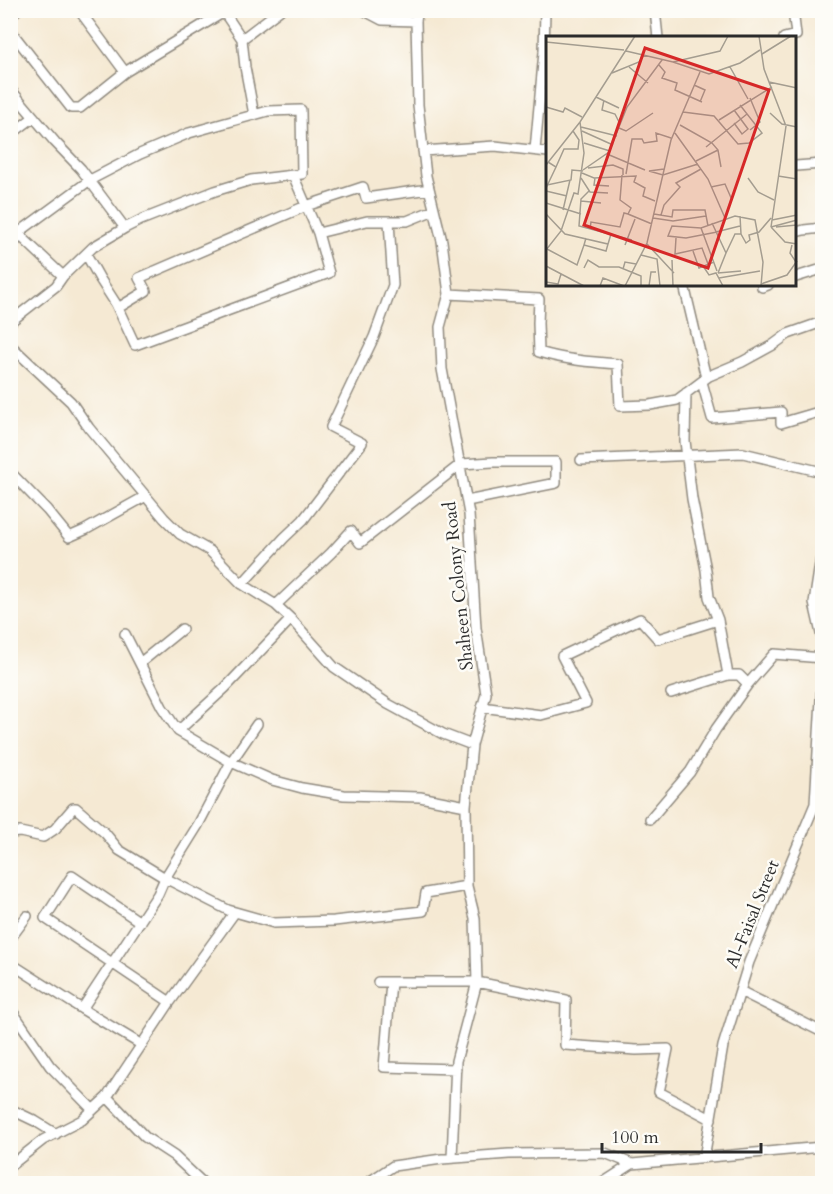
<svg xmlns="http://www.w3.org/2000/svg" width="833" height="1194" viewBox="0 0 833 1194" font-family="Cardo,serif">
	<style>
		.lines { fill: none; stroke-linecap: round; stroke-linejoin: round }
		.minor-casing { stroke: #908a7f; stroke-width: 12 }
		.minor { stroke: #fff; stroke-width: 9 }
		.labels { text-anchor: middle; stroke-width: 5; stroke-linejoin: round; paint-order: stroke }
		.street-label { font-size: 18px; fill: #2b2b2b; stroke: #fdfcf7 }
		.inset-road { fill: none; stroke: #a49d90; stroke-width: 1.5 }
		.view { fill: #d62828; fill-opacity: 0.15; stroke: #d62828; stroke-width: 3 }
		.inset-edge { fill: none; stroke: #2b2b2b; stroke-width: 3 }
	</style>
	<rect width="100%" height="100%" fill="#fdfcf7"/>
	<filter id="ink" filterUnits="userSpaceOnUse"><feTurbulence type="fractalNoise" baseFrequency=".0167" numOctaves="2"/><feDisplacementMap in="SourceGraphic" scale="12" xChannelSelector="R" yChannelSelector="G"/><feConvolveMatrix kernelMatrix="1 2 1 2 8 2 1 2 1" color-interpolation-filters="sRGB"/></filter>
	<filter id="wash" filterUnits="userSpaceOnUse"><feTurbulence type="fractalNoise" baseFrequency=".008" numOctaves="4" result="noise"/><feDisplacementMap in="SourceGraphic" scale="24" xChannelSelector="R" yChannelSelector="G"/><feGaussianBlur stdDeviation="1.35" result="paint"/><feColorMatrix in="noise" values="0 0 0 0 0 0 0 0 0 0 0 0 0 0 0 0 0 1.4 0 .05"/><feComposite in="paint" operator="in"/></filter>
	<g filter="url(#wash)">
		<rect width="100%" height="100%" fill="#f5e9d3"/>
	</g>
	<g filter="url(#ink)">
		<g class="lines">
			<defs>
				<path id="minor" d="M79,10L125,72
					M363,10L382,20L416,21
					M418,10L416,21L418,105L426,176L442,241L449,294L440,327L442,369L469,514L476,628L486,694L472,745L466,806L467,886L475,918L477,982L456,1061L452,1158
					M655,10L658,38
					M10,16L17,10
					M10,30L71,108H80L125,72L224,12L242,39L245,67L254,115
					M784,38L796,35L793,10
					M242,39L280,10
					M10,89L55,142L81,169L125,228
					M10,135L34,117
					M535,150L544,52L545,10
					M423,151L495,146L548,152
					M796,166L822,164
					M293,175L318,233
					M10,226L63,276
					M796,232L804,230L822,228
					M10,245L21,236
					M86,254L100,279L116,304L135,345L329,273L318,233L367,221H407L434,210
					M796,277L822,269
					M684,285L706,378
					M762,287L768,285
					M449,294L539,299L538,323L539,352C565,360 591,362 618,364L620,406L650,405L677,400L709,376L742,362L773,345L788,334L822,322
					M118,308L146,291L139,278L306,206L363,187L366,198L429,189
					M10,322L56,286L63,276L93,247L125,228L141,220L215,191L251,180L302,174L301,110L268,111L189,133L140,154L90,180L18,233
					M10,345L71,402L89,428L164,518L180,534L210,551L242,584L276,605L291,619L334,667L388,704L443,734L472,745
					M702,382L712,418L781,412V423L822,411
					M581,460L743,453L822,472
					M10,472L47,510L69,537L85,530L146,496
					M822,551L814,603L822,638
					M242,584L284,538L303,520L362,443L331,427L374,337L393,285L389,221
					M276,605L331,553L351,531L360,543L461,464L493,462H556V483L467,501
					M718,620L728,675H739L748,684
					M125,634L162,707L178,731L231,762L272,780L302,788L344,795L420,797L466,806
					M140,663L182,629
					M671,693L728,675
					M482,707L541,715L586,703L562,656L640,619L658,639L718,620L709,597L706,570L692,499L685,441L686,393
					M178,731L225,688L291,619
					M650,819L690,772L716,729L748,684L774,654L822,658
					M10,833L20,832L43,837L55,829L73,808H76L105,833L119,850L165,878L228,910L235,912L274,923L334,921L423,911L426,893L467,886
					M140,922L72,876L45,918L170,1002
					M10,939L27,916
					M10,963L82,1009L142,1045
					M378,982H477L566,1000L565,1045L636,1050L668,1049L659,1092L711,1119
					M391,982L384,1067L456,1069
					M740,991L822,1032
					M10,1008L50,1066L93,1110
					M82,1009L158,894L165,878L198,825L231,762L257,724
					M107,1097L145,1137L174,1156L204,1184
					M10,1109L35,1121L56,1134
					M704,1158L723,1046L749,962L815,804L822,682
					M10,1166L43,1140L82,1120L107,1097L170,1002L235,912
					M366,1184L393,1166L442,1159L509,1154L605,1153L632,1164
					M601,1184L632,1164L822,1147"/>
			</defs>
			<!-- minor casing -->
			<use href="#minor" class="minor-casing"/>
			<!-- minor -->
			<use href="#minor" class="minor"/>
		</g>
	</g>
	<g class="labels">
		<!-- street labels -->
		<g class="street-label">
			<text transform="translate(458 586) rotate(-96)" y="6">Shaheen Colony Road</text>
			<text transform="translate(752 914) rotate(-68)" y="6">Al-Faisal Street</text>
		</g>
	</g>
	<!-- overview -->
	<g transform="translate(546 36)">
		<rect width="250" height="250" fill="#f5e9d3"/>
		<path class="inset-road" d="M213,0L218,33L240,90L225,191M0,6L78,14M80,15L127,26L174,15L182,0M216,18L245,0M127,26L163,38L194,27L214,14M113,29L119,36L116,42L131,47L129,54L156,66M83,31L102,47M184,31L202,63M66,37L93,26L98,19M223,46L251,52M148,49L159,54L154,66M50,61L73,72M58,64L56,74L69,78L74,88M0,71L17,76L19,72L36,81M188,74L202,93L196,98L188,87M137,76L168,80L192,108L203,107L216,97L194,69M224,77L236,88L251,91M173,84L226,51M134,89L166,107L172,114L175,131M35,91L71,100M73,92L80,95L107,77M204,94L214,86L204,62M36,95L67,109M129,97L162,143L179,182M38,107L64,115M160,111L201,78M61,118L99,134M150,125L172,114M0,129L34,86L89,0M10,131L18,113H32L33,104L27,95M42,132L67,129L77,133V139M118,133L103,135L117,139L152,128M37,134L63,116L81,71L116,24M36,137L48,142L90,140L88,146L99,152L97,160L109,165M80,138L86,103H96L98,107L111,105L110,97L125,102M76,139L74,164L85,172L82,178L106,188M232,140L251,143M35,142L44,156L62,157M49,142L48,149L63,150M202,142L212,156L228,164M1,149L25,144L26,134L37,135M165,151L179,148L186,164M0,152L10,131L2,126M0,155L21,160M43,155L35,163L33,190L86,204M35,165L55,167M0,167L35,178M17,174L24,144M0,178L19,198L62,208L65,198M108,178L126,181L127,174H159L162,190M115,179L118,169L134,151L130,147L155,133M194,180L195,198L200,207L204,204L203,199L213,196L225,182M107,182L127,185L160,180M226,184L251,179M166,187L180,217L172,237M225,191L239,206L251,208M225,191L251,184M230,191L251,189M155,192L171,235M44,193L45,186L74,191L78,177L82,178M170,196L194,190M171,196L140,202L122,200L126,190L155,192L189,180L209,184L217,226L215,250M40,202L38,209L60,215L62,208M130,202L129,218L156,212L162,228M101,208L128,237M79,209L89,183M246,209L244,217L250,226M1,213L31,229L38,209M0,214L15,195L28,157L32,158L38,117L34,86M147,215L153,232L168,226M180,217L189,198H195M95,219L111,223L114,250M126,224L127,250M0,230L38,250M157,230L163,239L170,237L177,250M38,232L42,224L53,231H73L95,240V250M77,233L79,226L90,228M172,237L195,235M173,242L214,235M0,246L12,248L15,238M215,248L241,239L251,225M54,250L57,242L78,250M79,250L101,207L125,104L154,36M103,250L105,236H110"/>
		<path class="view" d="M99,12L223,54L162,232L38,189Z"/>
		<rect width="250" height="250" class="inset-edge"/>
	</g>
	<!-- margin -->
	<rect width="833" height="1194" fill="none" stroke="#fdfcf7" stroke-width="36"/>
	<!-- scale -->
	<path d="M602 1143v9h159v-9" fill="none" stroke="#2b2b2b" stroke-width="3"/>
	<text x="611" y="1143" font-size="18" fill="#2b2b2b" stroke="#fdfcf7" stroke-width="4.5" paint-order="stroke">100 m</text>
</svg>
